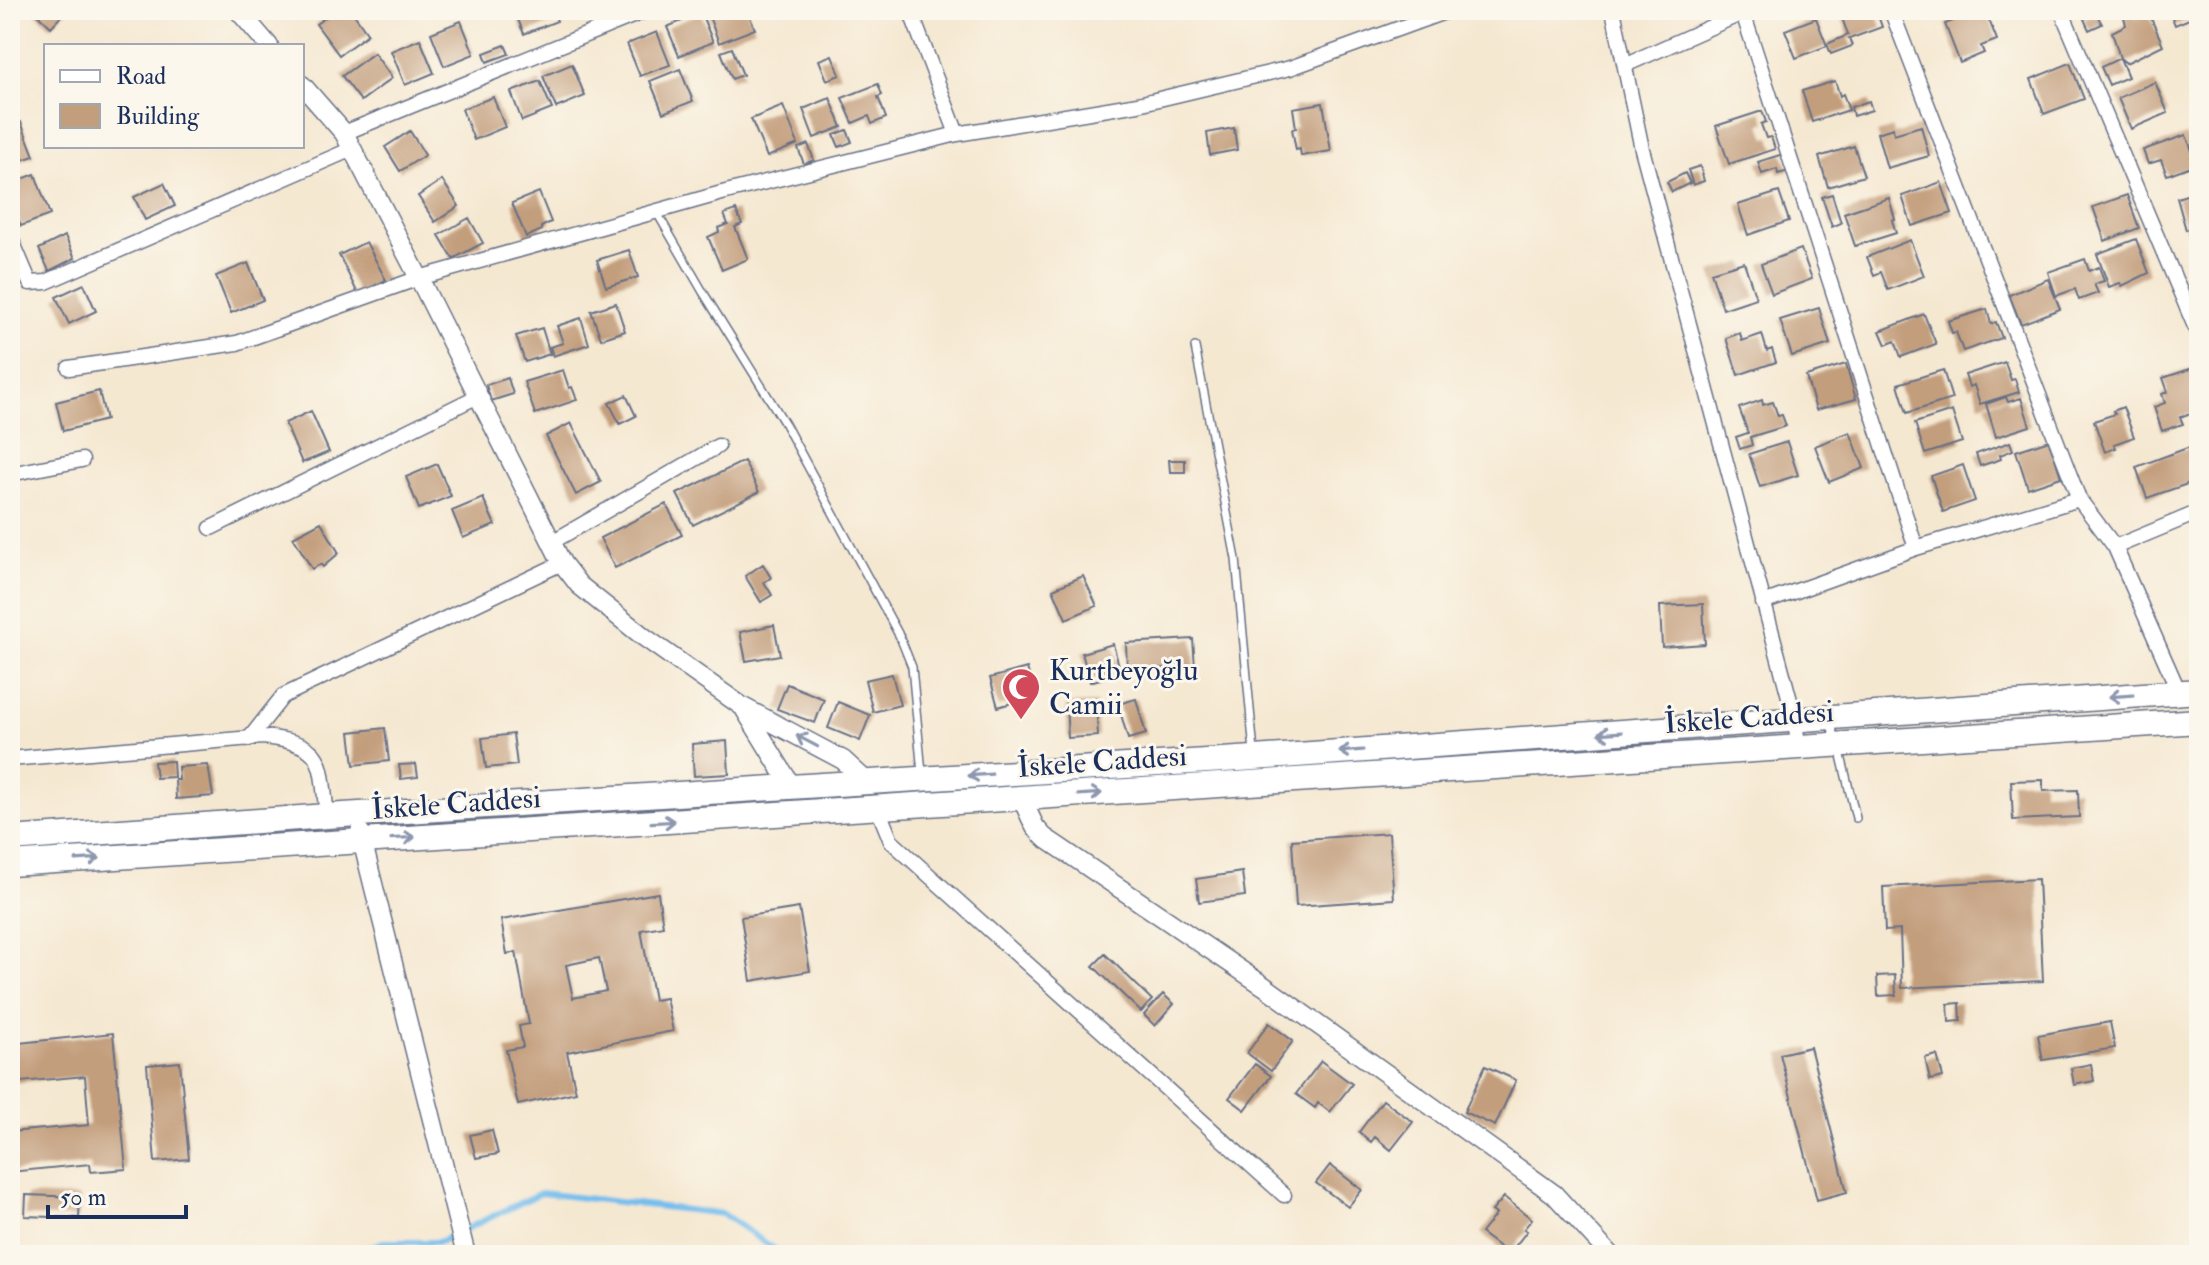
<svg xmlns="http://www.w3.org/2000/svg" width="2209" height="1265" viewBox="0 0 2209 1265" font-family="'IM FELL Double Pica',serif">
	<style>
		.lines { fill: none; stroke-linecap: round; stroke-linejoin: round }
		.stream { stroke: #75beed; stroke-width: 6 }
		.building { fill: #c39e7d; fill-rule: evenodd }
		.service-casing { stroke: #677086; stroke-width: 10 }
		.minor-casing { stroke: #677086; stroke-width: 17 }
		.tertiary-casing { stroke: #677086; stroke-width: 21 }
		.primary-casing { stroke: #677086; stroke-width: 27 }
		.service { stroke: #fff; stroke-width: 7 }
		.minor { stroke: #fff; stroke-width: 14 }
		.tertiary { stroke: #fff; stroke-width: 18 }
		.primary { stroke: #fff; stroke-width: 24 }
		.oneway { stroke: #8d97ae }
		.labels { text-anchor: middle; stroke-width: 6; stroke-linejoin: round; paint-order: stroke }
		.poi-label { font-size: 30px; fill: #1b2f5e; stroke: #fbf7ec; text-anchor: start }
		.street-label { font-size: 30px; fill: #1b2f5e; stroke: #fbf7ec }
	</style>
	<rect width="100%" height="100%" fill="#fbf7ec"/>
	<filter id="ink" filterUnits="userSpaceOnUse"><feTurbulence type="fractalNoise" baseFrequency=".0125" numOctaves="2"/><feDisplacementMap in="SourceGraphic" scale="16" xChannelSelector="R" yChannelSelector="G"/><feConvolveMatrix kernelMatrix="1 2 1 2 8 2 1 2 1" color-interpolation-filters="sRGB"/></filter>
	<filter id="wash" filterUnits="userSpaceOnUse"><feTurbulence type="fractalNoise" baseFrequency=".006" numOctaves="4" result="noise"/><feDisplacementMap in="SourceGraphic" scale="32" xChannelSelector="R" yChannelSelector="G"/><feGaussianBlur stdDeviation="1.8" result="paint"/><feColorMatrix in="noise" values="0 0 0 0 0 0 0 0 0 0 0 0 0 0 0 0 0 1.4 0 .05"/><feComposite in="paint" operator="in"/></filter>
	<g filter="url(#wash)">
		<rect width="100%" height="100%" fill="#f5e8d1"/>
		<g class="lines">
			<!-- stream -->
			<path class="stream" d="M349,1255L383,1242H439L541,1193L723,1214L783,1255
				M970,1255L978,1252L984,1255"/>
		</g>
		<g id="blocks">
			<!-- building -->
			<path class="building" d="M33,10H67L51,27Z
				M336,10H351L368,34L339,55L316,24Z
				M514,10H553L557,21L524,34Z
				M709,10H747L755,29L719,43L707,11Z
				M1845,10H1876L1882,27L1849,39L1852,46L1831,54L1827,44L1848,35L1840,12Z
				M1981,10H1985L1997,40L1981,46L1984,53L1960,63L1945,24Z
				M2169,10H2199V15L2175,25Z
				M701,13L713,42L679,56L667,27Z
				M2096,13L2102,24L2089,30L2084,19Z
				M2133,14L2137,19L2149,14L2163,45L2126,63L2120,58L2112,32L2126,25L2124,17Z
				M1816,18L1827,46L1796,58L1785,30Z
				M461,21L474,54L444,66L431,33Z
				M657,32L670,65L640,76L627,44Z
				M420,39L434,73L405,85L391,51Z
				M505,45L509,54L487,62L484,53Z
				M732,48L743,75L732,79L721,52Z
				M374,53L392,78L361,101L342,76Z
				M832,55L840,75L827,80L819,60Z
				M2120,58L2128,77L2109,85L2101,67Z
				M2070,63L2084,99L2044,114L2031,79Z
				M572,64L585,96L556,108L543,76Z
				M680,69L693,101L663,113L650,81Z
				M540,81L552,109L522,121L511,92Z
				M1835,81L1840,96L1843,94L1849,110L1812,122L1802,91Z
				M2155,82L2168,113L2131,129L2118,98Z
				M878,84L882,95L878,97L886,118L872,124L869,116L853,123L842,98Z
				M493,97L505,127L474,140L462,109Z
				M830,98L842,127L814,138L803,109Z
				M1869,101L1872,110L1853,116L1851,107Z
				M1323,103L1331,151L1301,156L1300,149L1296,150L1292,129L1296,128L1293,108Z
				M783,106L798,144L767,157L751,119Z
				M1762,111L1766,122L1761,124L1766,138L1771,137L1775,149L1729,164L1716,126Z
				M21,122L34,156L10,164V126Z
				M1921,126L1929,156L1887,168L1877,133L1893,128L1894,134Z
				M1234,128L1237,150L1210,155L1207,133Z
				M847,130L852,142L839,147L834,135Z
				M410,131L425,155L400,171L385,147Z
				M2186,135L2197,164L2167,175L2161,160L2148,164L2143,150Z
				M808,144L814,160L804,164L798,148Z
				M1854,146L1864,176L1828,187L1819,157Z
				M1783,154L1789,171L1778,174L1777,169L1762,174L1758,162Z
				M1700,166L1704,181L1693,185L1688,170Z
				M1685,173L1690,183L1672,192L1667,182Z
				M35,174L50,215L21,226L10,197V184Z
				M442,180L459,206L435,222L418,196Z
				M1941,182L1952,213L1912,226L1902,196Z
				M164,183L175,206L145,220L134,197Z
				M2199,191V226L2186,230L2177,198Z
				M539,192L551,222L541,227L542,230L526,237L512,203Z
				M1779,192L1789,221L1748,235L1738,205Z
				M1832,194L1841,223L1832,227L1822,197Z
				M2127,195L2139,228L2105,241L2093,207Z
				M1889,198L1895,219L1892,220L1896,233L1855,246L1844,213Z
				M736,210L742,224L735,227L748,259L722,270L708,237L719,232L718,228L728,224L724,214Z
				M469,218L483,243L453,259L439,235Z
				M65,236L75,258L49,271L39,249Z
				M2136,239L2149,273L2122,286L2120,283L2109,287L2097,254Z
				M1910,240L1924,276L1888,290L1881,272L1874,275L1867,257Z
				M366,242L386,280L358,294L339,255Z
				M1801,249L1812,279L1772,294L1761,264Z
				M629,250L638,277L606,287L597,260Z
				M2085,259L2089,271L2099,267L2104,281L2094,284L2098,293L2079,300L2075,289L2056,296L2048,272Z
				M1744,262L1756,298L1723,309L1711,272Z
				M248,263L263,300L231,313L216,276Z
				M2048,279L2060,309L2021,324L2009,295Z
				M84,284L96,311L69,324L56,297Z
				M616,303L625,331L601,339L591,311Z
				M1819,308L1830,344L1792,356L1780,320Z
				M1987,309L1991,324L1996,322L2002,338L1963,351L1956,332L1952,333L1948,321Z
				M1924,314L1936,344L1901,357L1895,341L1886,345L1880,331Z
				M581,318L589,344L553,356L550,347L563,343L557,326Z
				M542,328L550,354L525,362L516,336Z
				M1740,333L1742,341L1762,334L1767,351L1772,349L1776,362L1738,375L1726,338Z
				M2005,362L2011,380L2015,379L2019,392L1980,404L1974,385L1969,387L1965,375Z
				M1846,364L1856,399L1816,410L1806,376Z
				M2196,367L2199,376V410L2180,417L2183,424L2162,431L2154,407L2165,403L2162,394L2168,392L2163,378Z
				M563,370L569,388L572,387L577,400L535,414L524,382Z
				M1943,370L1952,399L1907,413L1898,384Z
				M508,378L513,394L491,401L486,385Z
				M99,391L106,420L63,431L56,402Z
				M626,395L636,416L620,424L609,403Z
				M2006,397L2008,402L2021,398L2030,426L1996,437L1986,404Z
				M1762,400L1763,405L1773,402L1778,416L1782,415L1786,426L1750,437L1752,445L1740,449L1736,437L1748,433L1739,408Z
				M2123,407L2134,437L2114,444L2116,448L2105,452L2094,421L2115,414L2113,411Z
				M311,411L329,452L302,463L285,423Z
				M1952,411L1962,442L1925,454L1915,423Z
				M571,423L601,482L576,495L546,436Z
				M1850,432L1864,468L1829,482L1815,446Z
				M2049,440L2061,477L2028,488L2016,451Z
				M1787,442L1798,475L1760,487L1749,454Z
				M2010,442L2013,450L2000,455L2001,459L1980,466L1976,454Z
				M2198,444L2199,480L2147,498L2136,467Z
				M1169,460H1185V472H1170Z
				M744,461L759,492L693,525L677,494Z
				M437,464L451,496L419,509L406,477Z
				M1963,465L1975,501L1943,512L1931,476Z
				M483,498L495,525L463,538L452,511Z
				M666,504L682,535L615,568L600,538Z
				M321,522L339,553L323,567L321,564L312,569L293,537Z
				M763,564L771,578L764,582L772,595L761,602L745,576Z
				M1083,576L1097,606L1066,619L1053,589Z
				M1703,604L1705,644L1662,647L1660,606Z
				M774,625L780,655L746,661L740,632Z
				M1193,639L1195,667L1127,670L1126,643Z
				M1113,644L1121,673L1090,682L1082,653Z
				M1027,668L1035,696L998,707L990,678Z
				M892,674L900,705L873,712L865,680Z
				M787,684L824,699L815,723L777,709Z
				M1136,699L1146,734L1128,739L1118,704Z
				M838,702L870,715L860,741L828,728Z
				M1096,703L1098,736L1068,738L1066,704Z
				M385,728L389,761L354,765L350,732Z
				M513,734L517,765L486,768L482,738Z
				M727,741L729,774L694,776L692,744Z
				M173,761L174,777L156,778L154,762Z
				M416,764L418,777L401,779L399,765Z
				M208,765L213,796L176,799L175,780H179L178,767Z
				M2043,780V791L2078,790L2079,817L2013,820L2011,781Z
				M1389,833L1394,899L1296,906L1292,840Z
				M1242,872L1245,896L1199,902L1196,879Z
				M2038,879L2043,981L1902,988L1900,930L1885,931L1883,887Z
				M658,893L663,926L641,930L654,1000L666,998L673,1031L567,1052L576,1092L518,1105L506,1050L523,1047L519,1026L529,1024L516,952L507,954L501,920ZM599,958L606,991L573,998L566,965Z
				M799,908L810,971L751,981L741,917Z
				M1105,954L1152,1000L1141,1012L1093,966Z
				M1895,975L1896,995L1878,996L1877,976Z
				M1163,994L1174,1004L1155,1026L1144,1015Z
				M1960,1003L1961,1021L1949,1022L1948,1004Z
				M2110,1022L2115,1048L2043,1060L2038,1035Z
				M1269,1023L1293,1041L1271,1071L1247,1053Z
				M113,1033L126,1169L91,1172L90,1164L10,1172V1132L89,1125L85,1076L10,1083V1044Z
				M1810,1047L1847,1192L1817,1200L1780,1054Z
				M1937,1055L1943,1077L1930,1080L1925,1058Z
				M1321,1061L1352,1084L1330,1112L1318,1103L1315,1108L1296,1094Z
				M180,1062L189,1159L155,1162L147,1065Z
				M1255,1064L1271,1076L1245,1110L1229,1098Z
				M2091,1064L2094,1081L2074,1085L2071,1068Z
				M1485,1066L1516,1080L1495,1126L1464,1112Z
				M1383,1100L1413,1122L1391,1150L1375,1137L1371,1142L1359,1132Z
				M492,1130L498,1154L476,1158L470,1135Z
				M1330,1165L1362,1190L1348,1207L1316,1183Z
				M26,1195L80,1197L79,1218L25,1216Z
				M1504,1197L1532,1219L1524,1229L1527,1231L1509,1254L1481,1233L1496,1214L1492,1211Z"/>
		</g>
	</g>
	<g filter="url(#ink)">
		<use href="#blocks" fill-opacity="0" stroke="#677086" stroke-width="2"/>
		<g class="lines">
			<defs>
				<path id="service" d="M656,211L703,292L785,424L900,637L912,667L922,773
					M1195,347L1236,559L1254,752
					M1830,724L1838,743L1856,818"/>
				<path id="minor" d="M910,10L957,134
					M1613,10L1642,149L1795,719L1798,746
					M1891,10L2079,499L2115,547L2179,692
					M2061,10L2199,336
					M1743,13L1916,548
					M1625,65L1749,10
					M344,133L647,10
					M10,236L30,283L46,282L352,149
					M69,368L237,343L419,278L722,193L957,134L1138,104L1290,68L1450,10
					M10,474L82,460
					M211,528L478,396
					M552,542L718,446
					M2115,547L2199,512
					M1763,603L1916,548L2079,499
					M249,739L283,696L562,563
					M10,759L263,737C327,744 320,760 327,816
					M878,809L891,841L1284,1195"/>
				<path id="tertiary" d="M238,10L269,46
					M302,85L344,133L419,278L562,563L579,585L644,637L743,707L843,760L867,782
					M745,710L792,787
					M1022,799L1035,827L1044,837L1264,986L1554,1194L1610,1255
					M360,832L466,1255"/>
				<path id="primary" d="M10,839L327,816L1254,758L2199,691
					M10,864L2199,721"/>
			</defs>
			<!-- service casing -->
			<use href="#service" class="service-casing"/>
			<!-- minor casing -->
			<use href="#minor" class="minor-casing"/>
			<!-- tertiary casing -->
			<use href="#tertiary" class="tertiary-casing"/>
			<!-- primary casing -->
			<use href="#primary" class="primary-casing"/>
			<!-- service -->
			<use href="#service" class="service"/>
			<!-- minor -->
			<use href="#minor" class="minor"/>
			<!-- tertiary -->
			<use href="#tertiary" class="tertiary"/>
			<!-- primary -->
			<use href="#primary" class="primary"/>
		</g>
		<!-- one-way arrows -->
		<defs><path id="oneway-shaft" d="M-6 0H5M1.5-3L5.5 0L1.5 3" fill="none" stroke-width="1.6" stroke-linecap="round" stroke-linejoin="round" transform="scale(2)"/></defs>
		<g class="oneway">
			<use href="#oneway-shaft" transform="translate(2121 696) rotate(176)"/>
			<use href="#oneway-shaft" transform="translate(1610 733) rotate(176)"/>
			<use href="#oneway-shaft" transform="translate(807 741) rotate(-152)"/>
			<use href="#oneway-shaft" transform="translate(1351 751) rotate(176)"/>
			<use href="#oneway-shaft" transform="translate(980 775) rotate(176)"/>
			<use href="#oneway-shaft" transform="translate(1090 794) rotate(-4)"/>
			<use href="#oneway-shaft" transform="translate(663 822) rotate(-3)"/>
			<use href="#oneway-shaft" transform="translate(403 838) rotate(-3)"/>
			<use href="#oneway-shaft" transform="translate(88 859) rotate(-4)"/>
		</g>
	</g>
	<!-- icons -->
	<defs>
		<symbol id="mosque-pin" viewBox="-11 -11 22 30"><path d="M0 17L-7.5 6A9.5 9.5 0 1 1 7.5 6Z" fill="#d1495b" stroke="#fbf7ec"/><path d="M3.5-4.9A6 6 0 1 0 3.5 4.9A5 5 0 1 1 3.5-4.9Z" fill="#fff"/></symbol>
	</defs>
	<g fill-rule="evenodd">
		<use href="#mosque-pin" x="999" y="665" width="44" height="60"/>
	</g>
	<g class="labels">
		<!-- poi labels -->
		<g class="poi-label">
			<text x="1049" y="680">Kurtbeyoğlu<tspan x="1049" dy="34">Camii</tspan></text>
		</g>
		<!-- street labels -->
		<g class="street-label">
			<text transform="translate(1749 717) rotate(-4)" y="10">İskele Caddesi</text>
			<text transform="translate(1102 761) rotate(-4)" y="10">İskele Caddesi</text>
			<text transform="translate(456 803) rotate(-4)" y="10">İskele Caddesi</text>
		</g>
	</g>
	<!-- margin -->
	<rect width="2209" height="1265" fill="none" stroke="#fbf7ec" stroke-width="40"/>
	<!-- legend -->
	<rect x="44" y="44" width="260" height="104" fill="#fbf7ec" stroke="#a1a7b3" stroke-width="2"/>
	<rect x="60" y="70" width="40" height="12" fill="#ffffff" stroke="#a1a7b3" stroke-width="2"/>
	<text x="116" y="84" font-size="24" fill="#1b2f5e">Road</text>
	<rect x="60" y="104" width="40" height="24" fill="#c39e7d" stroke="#a1a7b3" stroke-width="2"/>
	<text x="116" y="124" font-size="24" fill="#1b2f5e">Building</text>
	<!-- scale -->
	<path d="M48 1205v12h138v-12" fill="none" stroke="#1b2f5e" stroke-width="4"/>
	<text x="60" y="1205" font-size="24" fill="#1b2f5e" stroke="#fbf7ec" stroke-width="6" paint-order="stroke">50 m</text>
</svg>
